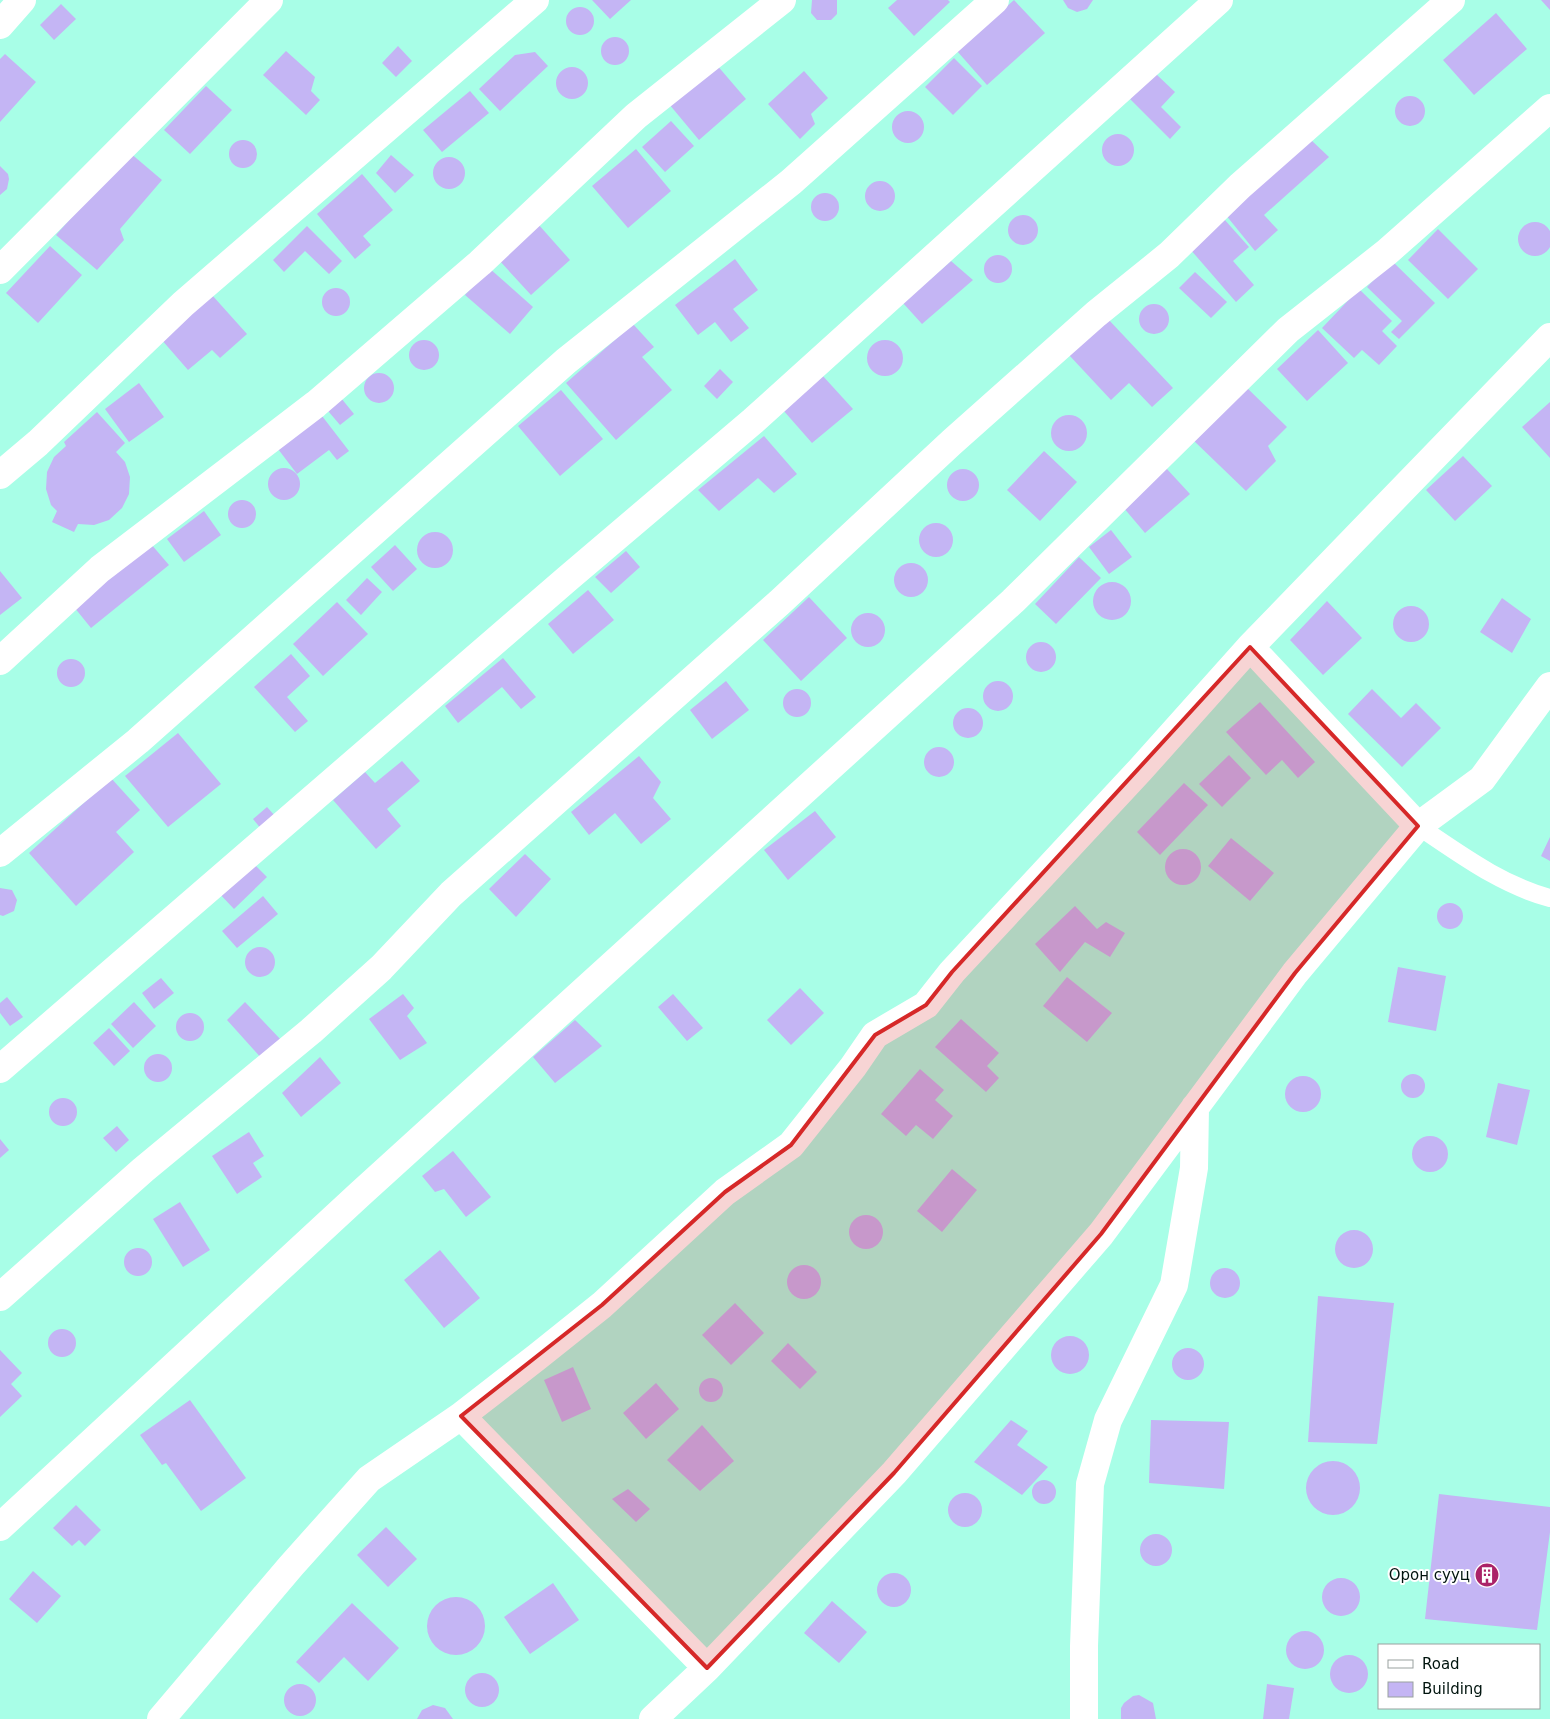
<svg xmlns="http://www.w3.org/2000/svg" width="1550" height="1719" viewBox="0 0 1550 1719" font-family="'DejaVu Sans',sans-serif">
	<style>
		.building { fill: #c4b5f4 }
		.lines { fill: none; stroke-linecap: round; stroke-linejoin: round }
		.lane { stroke: #fff; stroke-width: 18 }
		.street { stroke: #fff; stroke-width: 28 }
		.marked { fill: #d62828; fill-opacity: 0.2; stroke: #d62828; stroke-width: 4; stroke-linejoin: round }
		.labels { text-anchor: middle; stroke-width: 4; stroke-linejoin: round; paint-order: stroke }
		.poi-label { font-size: 15px; fill: #00140e; stroke: #fff; text-anchor: end }
	</style>
	<rect width="100%" height="100%" fill="#a8fee7"/>
	<!-- building -->
	<path class="building" d="M592,0H631L610,19Z
		M812,0H837V14L831,20H817L811,13Z
		M897,0H948L950,2L914,36L888,8Z
		M1014,0L1045,33L987,85L957,51Z
		M1063,0H1093L1087,9L1077,12L1068,8Z
		M1541,0H1550V10Z
		M61,4L76,19L54,40L40,25Z
		M566 21a14 14 0 1 1 28 0a14 14 0 1 1-28 0Z
		M1496,13L1527,49L1474,95L1443,60Z
		M601 51a14 14 0 1 1 28 0a14 14 0 1 1-28 0Z
		M398,46L412,61L396,77L382,63Z
		M286,51L315,77L311,91L320,100L306,115L263,75Z
		M535,52L548,66L500,111L479,89L515,55Z
		M5,54L36,82L0,122V59Z
		M954,58L982,86L953,115L925,87Z
		M716,64L746,99L699,140L669,104Z
		M556 83a16 16 0 1 1 32 0a16 16 0 1 1-32 0Z
		M804,71L828,98L811,114L815,124L800,139L768,104Z
		M1156,74L1175,92L1161,107L1181,127L1170,139L1130,99Z
		M206,86L232,110L190,154L164,130Z
		M470,91L489,113L442,152L423,130Z
		M1395 111a15 15 0 1 1 30 0a15 15 0 1 1-30 0Z
		M892 127a16 16 0 1 1 32 0a16 16 0 1 1-32 0Z
		M671,121L694,146L665,172L642,147Z
		M1102 150a16 16 0 1 1 32 0a16 16 0 1 1-32 0Z
		M1310,139L1329,157L1264,215L1278,230L1255,251L1225,214Z
		M229 154a14 14 0 1 1 28 0a14 14 0 1 1-28 0Z
		M636,149L671,191L628,228L592,186Z
		M129,152L162,180L120,229L124,240L97,270L56,235Z
		M391,155L414,175L395,193L376,173Z
		M433 173a16 16 0 1 1 32 0a16 16 0 1 1-32 0Z
		M0,166L8,174L9,179L7,189L0,195Z
		M362,174L393,210L363,236L371,245L355,259L317,214Z
		M865 196a15 15 0 1 1 30 0a15 15 0 1 1-30 0Z
		M811 207a14 14 0 1 1 28 0a14 14 0 1 1-28 0Z
		M1008 230a15 15 0 1 1 30 0a15 15 0 1 1-30 0Z
		M1224,219L1249,247L1233,261L1254,285L1236,302L1190,249Z
		M1518 239a17 17 0 1 1 34 0a17 17 0 1 1-34 0Z
		M538,224L570,260L531,295L498,259Z
		M307,226L342,261L329,274L305,251L284,272L273,260Z
		M1438,229L1478,269L1448,299L1408,260Z
		M50,246L82,275L38,323L6,293Z
		M984 269a14 14 0 1 1 28 0a14 14 0 1 1-28 0Z
		M735,259L758,290L733,309L749,328L731,342L715,322L698,335L675,305Z
		M951,261L973,280L922,324L903,303Z
		M1392,261L1435,303L1399,339L1391,332L1402,321L1367,287Z
		M489,268L533,307L510,334L465,295Z
		M1195,272L1227,302L1211,318L1179,288Z
		M322 302a14 14 0 1 1 28 0a14 14 0 1 1-28 0Z
		M1359,289L1392,321L1382,331L1397,346L1379,365L1362,350L1354,358L1322,328Z
		M212,295L247,334L220,358L212,350L188,370L161,339Z
		M1139 319a15 15 0 1 1 30 0a15 15 0 1 1-30 0Z
		M1108,319L1173,388L1152,407L1129,383L1111,400L1069,355Z
		M633,324L654,347L642,357L672,390L616,440L566,383Z
		M1318,330L1348,363L1307,401L1277,369Z
		M867 358a18 18 0 1 1 36 0a18 18 0 1 1-36 0Z
		M409 355a15 15 0 1 1 30 0a15 15 0 1 1-30 0Z
		M720,369L733,382L717,399L704,386Z
		M364 388a15 15 0 1 1 30 0a15 15 0 1 1-30 0Z
		M822,375L853,409L812,443L783,410Z
		M139,383L164,417L129,442L105,409Z
		M1244,385L1287,427L1268,446L1276,461L1246,491L1192,439Z
		M561,390L603,439L560,476L518,426Z
		M337,393L354,414L340,425L323,405Z
		M1550,402V458L1522,427Z
		M97,412L125,443L116,452L125,462L130,477L129,494L122,508L109,520L94,525L78,524L74,532L52,522L57,511L51,505L46,489L47,472L54,457L66,446L64,442Z
		M319,412L349,451L337,460L329,450L297,474L275,445Z
		M1051 433a18 18 0 1 1 36 0a18 18 0 1 1-36 0Z
		M764,436L797,474L774,493L758,478L719,511L698,490Z
		M1044,451L1077,482L1040,521L1007,490Z
		M1463,456L1492,486L1455,521L1426,490Z
		M268 484a16 16 0 1 1 32 0a16 16 0 1 1-32 0Z
		M1166,468L1190,494L1145,533L1123,507Z
		M947 485a16 16 0 1 1 32 0a16 16 0 1 1-32 0Z
		M228 514a14 14 0 1 1 28 0a14 14 0 1 1-28 0Z
		M204,511L221,535L184,562L167,539Z
		M919 540a17 17 0 1 1 34 0a17 17 0 1 1-34 0Z
		M1111,530L1132,557L1109,574L1089,547Z
		M417 550a18 18 0 1 1 36 0a18 18 0 1 1-36 0Z
		M151,544L169,565L91,628L74,607Z
		M395,545L417,569L393,591L371,567Z
		M626,551L640,567L611,593L595,577Z
		M1079,557L1101,578L1056,624L1035,604Z
		M894 580a17 17 0 1 1 34 0a17 17 0 1 1-34 0Z
		M0,571L22,598L0,615Z
		M367,578L382,592L361,615L346,600Z
		M1093 601a19 19 0 1 1 38 0a19 19 0 1 1-38 0Z
		M588,590L614,620L573,654L548,624Z
		M809,597L847,638L801,681L763,640Z
		M1502,598L1531,619L1512,653L1480,632Z
		M1327,601L1362,638L1323,675L1290,640Z
		M337,602L368,634L323,676L293,644Z
		M1393 624a18 18 0 1 1 36 0a18 18 0 1 1-36 0Z
		M851 630a17 17 0 1 1 34 0a17 17 0 1 1-34 0Z
		M1026 657a15 15 0 1 1 30 0a15 15 0 1 1-30 0Z
		M291,654L310,676L287,697L308,721L295,732L254,687Z
		M503,658L536,697L521,709L502,687L458,723L445,706Z
		M57 673a14 14 0 1 1 28 0a14 14 0 1 1-28 0Z
		M726,681L749,710L712,739L690,710Z
		M983 696a15 15 0 1 1 30 0a15 15 0 1 1-30 0Z
		M1372,689L1401,718L1416,703L1441,728L1402,767L1348,714Z
		M783 703a14 14 0 1 1 28 0a14 14 0 1 1-28 0Z
		M1260,702L1315,762L1298,778L1282,760L1266,775L1226,732Z
		M953 723a15 15 0 1 1 30 0a15 15 0 1 1-30 0Z
		M178,733L221,784L168,827L125,776Z
		M924 762a15 15 0 1 1 30 0a15 15 0 1 1-30 0Z
		M1229,755L1251,778L1222,807L1199,784Z
		M639,756L661,782L653,798L671,819L641,844L615,813L589,835L571,812Z
		M402,761L420,781L387,809L401,826L376,849L333,800L365,772L375,783Z
		M111,778L140,810L116,832L134,852L76,906L29,853Z
		M1184,783L1208,805L1160,855L1137,832Z
		M267,807L276,817L262,830L253,819Z
		M815,811L836,837L788,880L764,850Z
		M1550,837V861L1541,856Z
		M1231,838L1274,873L1250,901L1208,866Z
		M1165 867a18 18 0 1 1 36 0a18 18 0 1 1-36 0Z
		M525,854L551,879L516,917L489,889Z
		M249,859L267,877L234,909L216,890Z
		M0,888L12,890L17,900L14,911L3,916L0,915Z
		M263,896L278,914L237,948L222,931Z
		M1437 916a13 13 0 1 1 26 0a13 13 0 1 1-26 0Z
		M1075,906L1097,929L1106,922L1125,933L1110,957L1085,942L1060,972L1035,944Z
		M245 962a15 15 0 1 1 30 0a15 15 0 1 1-30 0Z
		M1398,967L1446,976L1436,1031L1388,1022Z
		M1067,977L1112,1013L1087,1042L1043,1006Z
		M161,978L174,993L154,1009L142,993Z
		M800,988L824,1013L791,1045L767,1020Z
		M403,994L414,1008L407,1016L427,1043L400,1060L369,1019Z
		M673,994L703,1028L687,1041L658,1007Z
		M7,997L23,1017L10,1026L0,1013V1003Z
		M134,1002L156,1026L133,1048L111,1024Z
		M245,1002L282,1041L263,1060L227,1020Z
		M176 1027a14 14 0 1 1 28 0a14 14 0 1 1-28 0Z
		M961,1019L999,1053L987,1066L999,1078L986,1092L935,1047Z
		M575,1020L602,1046L555,1083L533,1057Z
		M109,1028L130,1051L114,1066L93,1043Z
		M144 1068a14 14 0 1 1 28 0a14 14 0 1 1-28 0Z
		M320,1057L341,1083L301,1117L282,1093Z
		M920,1069L944,1090L935,1100L953,1116L933,1139L916,1125L906,1136L881,1114Z
		M1401 1086a12 12 0 1 1 24 0a12 12 0 1 1-24 0Z
		M1285 1094a18 18 0 1 1 36 0a18 18 0 1 1-36 0Z
		M1498,1083L1530,1090L1517,1145L1486,1137Z
		M49 1112a14 14 0 1 1 28 0a14 14 0 1 1-28 0Z
		M117,1126L129,1140L116,1152L103,1138Z
		M249,1132L264,1156L253,1163L262,1177L237,1194L212,1156Z
		M1412 1154a18 18 0 1 1 36 0a18 18 0 1 1-36 0Z
		M0,1139L9,1150L0,1158Z
		M453,1151L491,1197L466,1217L444,1189L435,1192L422,1176Z
		M952,1169L977,1190L942,1232L917,1211Z
		M180,1202L210,1250L183,1267L153,1219Z
		M849 1232a17 17 0 1 1 34 0a17 17 0 1 1-34 0Z
		M1335 1249a19 19 0 1 1 38 0a19 19 0 1 1-38 0Z
		M124 1262a14 14 0 1 1 28 0a14 14 0 1 1-28 0Z
		M440,1250L480,1298L444,1328L404,1280Z
		M787 1282a17 17 0 1 1 34 0a17 17 0 1 1-34 0Z
		M1210 1283a15 15 0 1 1 30 0a15 15 0 1 1-30 0Z
		M1318,1296L1394,1303L1377,1444L1308,1442Z
		M735,1303L764,1333L731,1365L702,1335Z
		M48 1343a14 14 0 1 1 28 0a14 14 0 1 1-28 0Z
		M1051 1355a19 19 0 1 1 38 0a19 19 0 1 1-38 0Z
		M788,1343L817,1372L800,1389L771,1361Z
		M1172 1364a16 16 0 1 1 32 0a16 16 0 1 1-32 0Z
		M0,1350L22,1373L11,1384L22,1396L0,1417Z
		M573,1367L591,1409L562,1422L544,1380Z
		M699 1390a12 12 0 1 1 24 0a12 12 0 1 1-24 0Z
		M656,1383L679,1409L646,1439L623,1413Z
		M190,1400L246,1478L201,1511L166,1463L162,1465L140,1435Z
		M1011,1420L1028,1431L1017,1445L1048,1467L1022,1495L974,1462Z
		M1151,1420L1229,1422L1224,1489L1149,1483Z
		M702,1425L734,1461L700,1491L667,1460Z
		M1306 1488a27 27 0 1 1 54 0a27 27 0 1 1-54 0Z
		M1032 1492a12 12 0 1 1 24 0a12 12 0 1 1-24 0Z
		M628,1489L650,1509L636,1522L612,1499Z
		M948 1510a17 17 0 1 1 34 0a17 17 0 1 1-34 0Z
		M1439,1494L1550,1507V1532L1537,1630L1425,1619Z
		M76,1505L101,1530L85,1546L79,1540L72,1546L53,1528Z
		M386,1527L417,1559L388,1587L357,1555Z
		M1140 1550a16 16 0 1 1 32 0a16 16 0 1 1-32 0Z
		M33,1571L61,1596L37,1623L9,1599Z
		M877 1590a17 17 0 1 1 34 0a17 17 0 1 1-34 0Z
		M1322 1597a19 19 0 1 1 38 0a19 19 0 1 1-38 0Z
		M553,1583L579,1620L530,1654L504,1617Z
		M427 1626a29 29 0 1 1 58 0a29 29 0 1 1-58 0Z
		M832,1601L867,1632L839,1663L804,1633Z
		M352,1603L399,1648L368,1681L344,1657L319,1683L296,1662Z
		M1286 1650a19 19 0 1 1 38 0a19 19 0 1 1-38 0Z
		M1330 1674a19 19 0 1 1 38 0a19 19 0 1 1-38 0Z
		M465 1690a17 17 0 1 1 34 0a17 17 0 1 1-34 0Z
		M1267,1684L1294,1688L1289,1719H1263Z
		M284 1700a16 16 0 1 1 32 0a16 16 0 1 1-32 0Z
		M1139,1695L1153,1703L1156,1719H1121V1708L1124,1703L1133,1696Z
		M433,1705L445,1708L453,1719H417L422,1710Z"/>
	<g class="lines">
		<!-- lane -->
		<path class="lane" d="M1418,826C1460,854 1501,885 1550,898"/>
		<!-- street -->
		<path class="street" d="M0,25L22,0
			M0,270L269,0
			M0,475L38,443L183,304L535,0
			M1250,647L1418,826
			M0,661L100,569L316,404L480,263L636,116L782,0
			M0,853L138,741L566,361L791,182L995,0
			M0,1069L567,579L753,421L1219,0
			M0,1297L143,1170L311,1031L381,968L451,894L779,603L952,442L1096,314L1169,255L1240,186L1451,0
			M461,1416L707,1668
			M0,1527L360,1194L1013,601L1288,330L1387,252L1550,108
			M161,1719L291,1566L369,1479L461,1416L537,1357L602,1305L725,1192L791,1145L853,1067L875,1035L926,1005L952,972L1140,770L1250,647L1550,337
			M653,1719L707,1668L894,1473L1101,1234L1295,973L1418,826L1482,779L1550,686
			M1084,1719V1646L1090,1484L1108,1420L1174,1285L1194,1168L1195,1107"/>
	</g>
	<!-- marked area -->
	<path class="marked" d="M1250,647L1418,826L1295,973L1101,1234L894,1473L707,1668L461,1416L602,1305L725,1192L791,1145L875,1035L926,1005L952,972Z"/>
	<!-- icons -->
	<defs>
		<symbol id="building-disc" viewBox="-11 -11 22 22"><circle r="9.5" fill="#ab2368" stroke="#fff"/><path d="M-4-6H4V6H1V3H-1V6H-4ZM-2.5-4.3h1.7v1.8h-1.7ZM.8-4.3h1.7v1.8H.8ZM-2.5-1h1.7V.8h-1.7ZM.8-1h1.7V.8H.8Z" fill="#fff"/></symbol>
	</defs>
	<g fill-rule="evenodd">
		<use href="#building-disc" x="1473" y="1561" width="28" height="28"/>
	</g>
	<g class="labels">
		<!-- poi labels -->
		<g class="poi-label">
			<text x="1470" y="1580">Орон сууц</text>
		</g>
	</g>
	<!-- legend -->
	<rect x="1378" y="1644" width="162" height="65" fill="#ffffff" stroke="#99a19f"/>
	<rect x="1388" y="1660" width="25" height="8" fill="#ffffff" stroke="#99a19f"/>
	<text x="1422" y="1669" font-size="15" fill="#00140e">Road</text>
	<rect x="1388" y="1682" width="25" height="15" fill="#c4b5f4" stroke="#99a19f"/>
	<text x="1422" y="1694" font-size="15" fill="#00140e">Building</text>
</svg>
